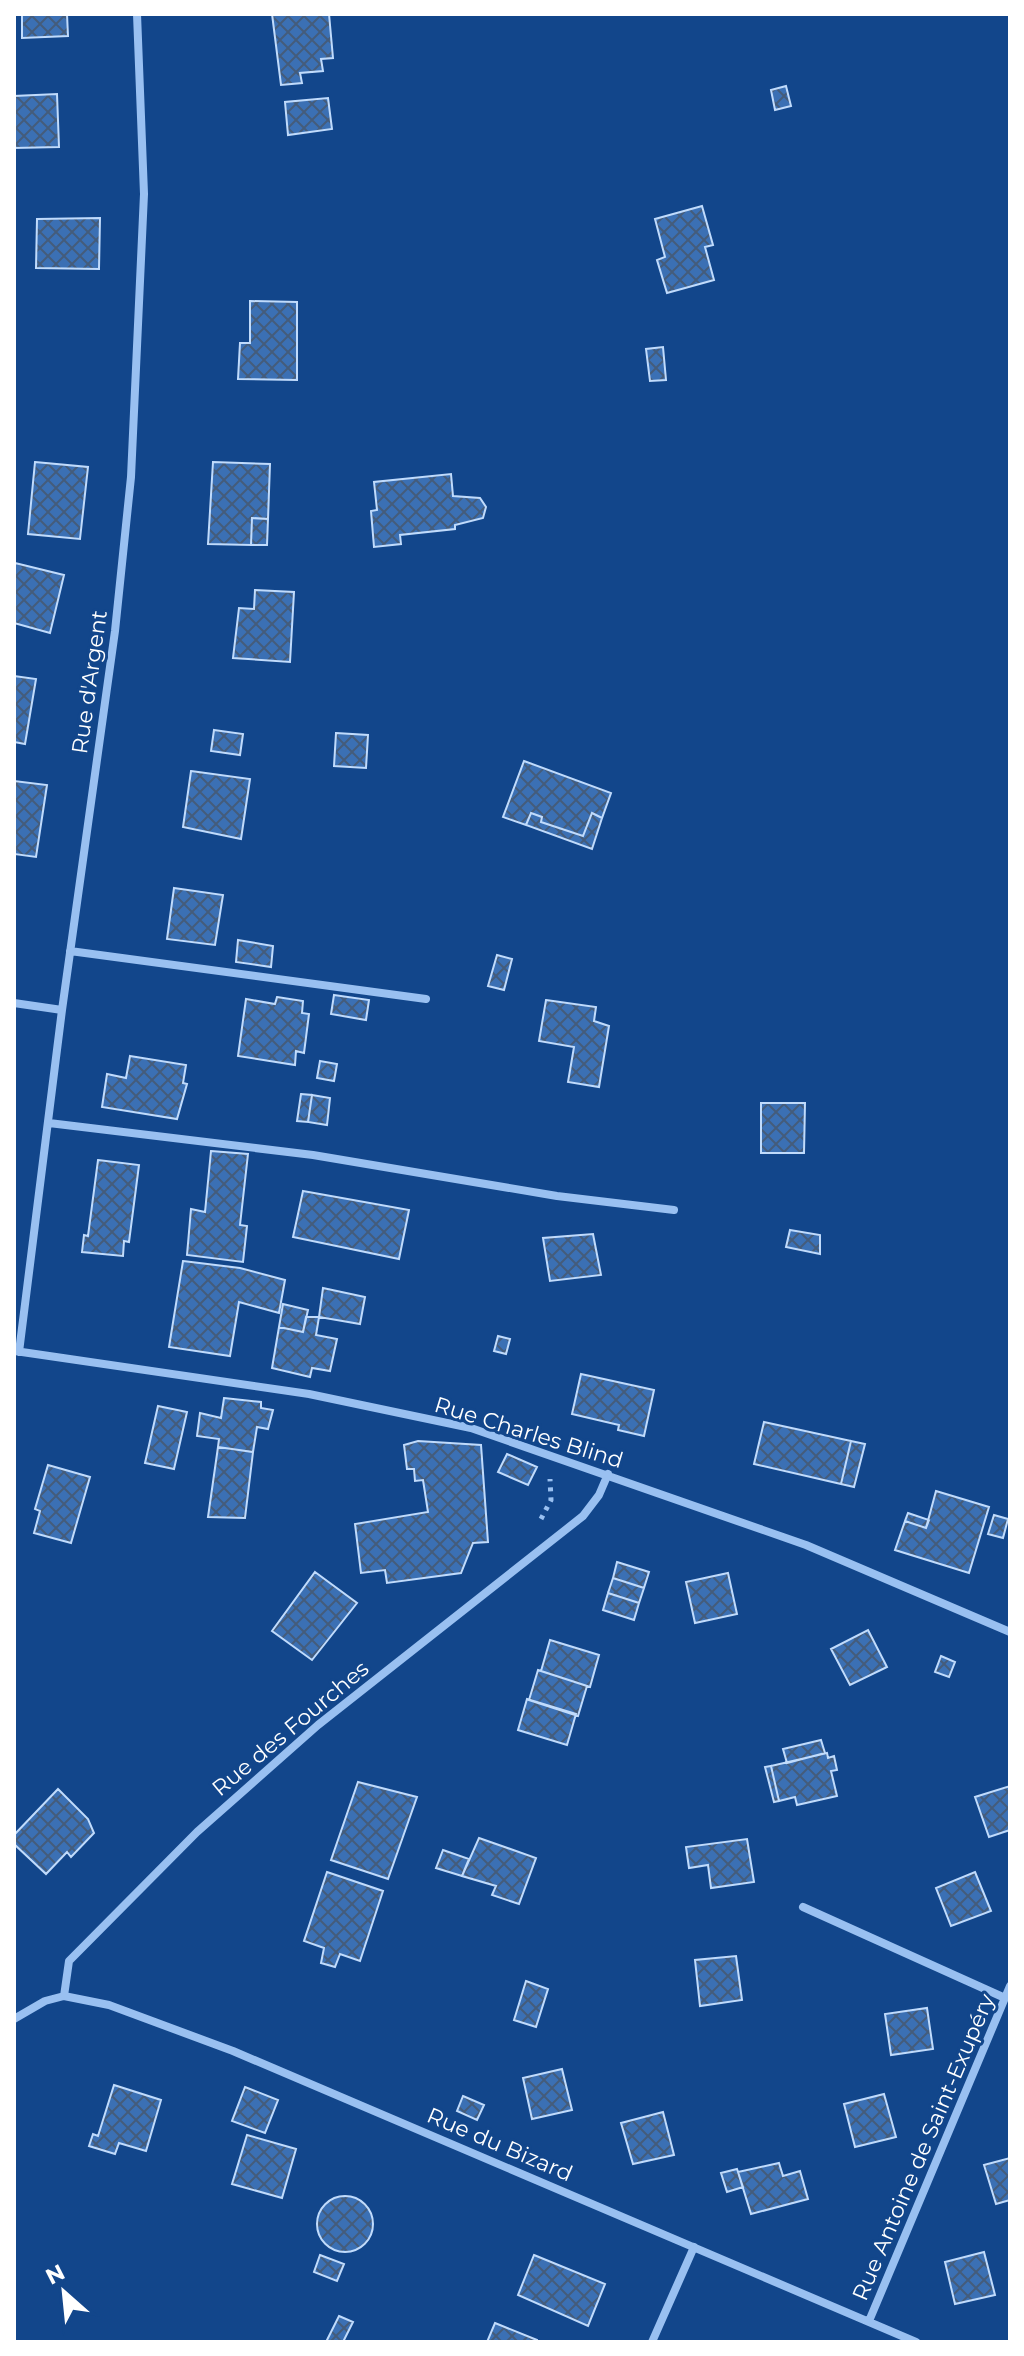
<svg xmlns="http://www.w3.org/2000/svg" width="1024" height="2356" viewBox="0 0 1024 2356" font-family="Montserrat,sans-serif">
	<style>
		.building { fill: url(#building-cross-hatch); stroke: #c0dbfc; stroke-width: 2 }
		.lines { fill: none; stroke-linecap: round; stroke-linejoin: round }
		.path { stroke: #99c0f1; stroke-width: 5; stroke-dasharray: 4 6; stroke-linecap: butt }
		.street { stroke: #99c0f1; stroke-width: 8 }
		.labels { text-anchor: middle; stroke-width: 6; stroke-linejoin: round; paint-order: stroke }
		.street-label { font-size: 22px; fill: #fff; stroke: #12468b }
	</style>
	<defs>
		<pattern id="building-cross-hatch" width="8" height="8" patternUnits="userSpaceOnUse" patternTransform="scale(2)"><rect width="8" height="8" fill="#3b70b4"/><path d="M0 0l8 8M0 8l8-8" fill="none" stroke="#445c7b"/></pattern>
	</defs>
	<rect width="100%" height="100%" fill="#12468b"/>
	<!-- building -->
	<path class="building" d="M22,14H67L68,36L22,38Z
		M272,14H329L333,58L321,59L323,71L300,73L302,83L281,85Z
		M786,86L791,106L775,110L771,90Z
		M57,94L59,147L14,148V96Z
		M328,98L332,129L288,135L285,102Z
		M702,206L713,245L705,247L714,280L667,293L657,260L665,257L655,219Z
		M100,218L99,269L36,268L37,219Z
		M250,301L297,302V380L238,379L240,343H250Z
		M663,347L666,380L650,381L646,349Z
		M35,462L88,467L80,539L28,534Z
		M213,462L270,464L268,519L252,518L251,545L208,544Z
		M451,474L453,496L480,498L486,507L483,518L455,525V529L400,535L401,544L374,547L371,511L377,510L374,482Z
		M252,518L268,519L267,545H251Z
		M15,563L64,575L50,633L14,623Z
		M255,590L294,592L290,662L233,658L239,608L254,609Z
		M14,676L36,679L25,744L14,742Z
		M214,730L243,734L240,755L211,751Z
		M336,733L368,735L366,768L334,766Z
		M524,761L611,793L602,818L592,813L583,836L541,822L542,817L531,813L526,825L503,817Z
		M191,771L250,779L241,839L183,827Z
		M14,781L47,785L36,857L14,854Z
		M531,813L542,817L541,822L583,836L592,813L602,818L592,849L526,825Z
		M174,888L223,895L215,945L167,939Z
		M238,940L273,946L271,967L236,962Z
		M497,955L512,959L504,990L488,986Z
		M334,995L369,1000L366,1020L331,1014Z
		M277,997L303,1001L302,1013L309,1014L304,1053L296,1051L295,1065L238,1056L246,999L275,1004Z
		M546,1000L596,1007L594,1021L609,1026L599,1087L568,1082L574,1047L539,1041Z
		M130,1056L186,1065L183,1083L187,1084L177,1119L102,1107L107,1074L126,1078Z
		M320,1061L337,1064L334,1081L317,1078Z
		M301,1094L312,1095L308,1122L297,1121Z
		M312,1095L330,1098L327,1125L308,1122Z
		M761,1103H805L804,1153H761Z
		M211,1151L248,1154L240,1225L247,1226L243,1262L187,1255L191,1209L205,1212Z
		M98,1160L139,1165L129,1242L124,1241L123,1256L82,1252L84,1235L88,1236Z
		M303,1191L409,1210L399,1259L293,1237Z
		M790,1230L820,1235V1254L786,1247Z
		M593,1234L601,1275L550,1281L543,1238Z
		M183,1261L240,1268L285,1280L279,1313L239,1302L230,1356L169,1347Z
		M323,1288L365,1297L360,1324L319,1317Z
		M283,1304L308,1310L303,1332L279,1327Z
		M306,1317H319L316,1335L337,1339L330,1371L312,1368L310,1377L272,1368L279,1327L303,1332Z
		M498,1336L510,1339L506,1354L494,1351Z
		M581,1374L654,1390L644,1436L618,1430L619,1425L572,1414Z
		M224,1398L261,1402V1408L273,1410L268,1429L257,1427L253,1452L218,1447L219,1439L197,1436L200,1413L221,1418Z
		M158,1406L187,1412L174,1469L145,1463Z
		M764,1422L851,1441L841,1484L754,1464Z
		M418,1441L481,1445L488,1542L473,1543L461,1573L387,1583L385,1570L361,1573L355,1524L428,1512L423,1480L415,1481L414,1469H407L404,1445Z
		M851,1441L865,1444L854,1487L841,1484Z
		M218,1447L253,1452L245,1518L208,1517Z
		M507,1454L537,1467L528,1485L498,1472Z
		M48,1465L90,1477L71,1543L34,1533L40,1511L35,1509Z
		M936,1491L989,1507L969,1573L895,1550L905,1521L926,1528Z
		M908,1513L929,1520L926,1528L905,1521Z
		M994,1515L1008,1519L1003,1538L988,1534Z
		M617,1562L649,1572L644,1588L613,1578Z
		M315,1572L357,1603L312,1660L272,1631Z
		M728,1573L737,1614L695,1623L686,1582Z
		M613,1578L644,1588L639,1603L608,1593Z
		M608,1593L639,1603L634,1620L603,1610Z
		M868,1630L887,1667L850,1685L831,1649Z
		M550,1640L599,1655L590,1687L541,1671Z
		M941,1656L955,1662L949,1677L935,1672Z
		M538,1670L587,1686L578,1716L529,1700Z
		M527,1699L576,1714L567,1745L518,1730Z
		M821,1740L825,1753L787,1763L783,1749Z
		M827,1753L828,1758L834,1756L837,1770L831,1771L837,1796L797,1805L795,1797L779,1801L771,1766Z
		M771,1766L779,1801L774,1802L765,1767Z
		M358,1782L417,1797L388,1879L331,1860Z
		M1010,1786V1830L989,1837L975,1797Z
		M58,1789L88,1819L94,1833L71,1857L67,1852L46,1874L14,1844V1835Z
		M479,1838L536,1858L519,1904L492,1895L496,1886L462,1876Z
		M747,1839L754,1882L711,1888L708,1865L689,1868L686,1847Z
		M443,1850L469,1859L462,1876L436,1868Z
		M327,1872L383,1891L360,1961L340,1954L335,1967L321,1963L324,1948L304,1941Z
		M975,1872L991,1911L951,1926L936,1888Z
		M736,1956L742,2000L700,2006L695,1960Z
		M526,1981L548,1989L536,2027L514,2020Z
		M927,2008L933,2049L891,2055L885,2014Z
		M562,2069L572,2110L532,2119L523,2078Z
		M114,2085L161,2100L146,2151L119,2143L115,2154L89,2146L93,2134L98,2136Z
		M245,2087L278,2100L265,2133L232,2121Z
		M884,2094L896,2137L855,2147L844,2104Z
		M463,2096L484,2105L477,2120L457,2111Z
		M663,2112L674,2155L633,2164L621,2123Z
		M247,2135L296,2149L282,2198L232,2184Z
		M1010,2158V2200L996,2204L984,2165Z
		M779,2163L783,2176L800,2171L808,2199L751,2214L738,2172Z
		M737,2169L743,2187L727,2192L721,2173Z
		M317 2224a28 28 0 1 1 56 0a28 28 0 1 1-56 0Z
		M984,2252L995,2295L955,2304L945,2262Z
		M320,2255L344,2264L337,2281L314,2272Z
		M534,2255L605,2284L588,2326L518,2295Z
		M339,2316L353,2322L343,2342H326Z
		M495,2323L537,2340V2342H487Z"/>
	<g class="lines">
		<!-- path -->
		<path class="path" d="M541,1519L551,1500L550,1479"/>
		<!-- street -->
		<path class="street" d="M70,951L426,999
			M14,1003L62,1010
			M49,1123L313,1155L557,1196L674,1210
			M15,1351L309,1394L471,1428L806,1545L1010,1632
			M19,1352L62,1010L115,631L131,477L144,194L137,14
			M803,1907L1005,1998
			M64,1996L109,2005L233,2051L916,2342
			M14,2019L45,2001L64,1996L69,1961L197,1832L318,1725L583,1516L599,1495L608,1474
			M869,2321L1010,1986
			M652,2342L694,2247"/>
	</g>
	<g class="labels">
		<!-- street labels -->
		<g class="street-label">
			<text transform="translate(89 682) rotate(-82)" y="8">Rue d'Argent</text>
			<text transform="translate(529 1432) rotate(17)" y="8">Rue Charles Blind</text>
			<text transform="translate(290 1728) rotate(-40)" y="8">Rue des Fourches</text>
			<text transform="translate(500 2144) rotate(23)" y="8">Rue du Bizard</text>
			<text transform="translate(923 2147) rotate(-67)" y="8">Rue Antoine de Saint-Exupéry</text>
		</g>
	</g>
	<!-- border -->
	<rect width="1024" height="2356" fill="none" stroke="#ffffff" stroke-width="32"/>
	<!-- north arrow -->
	<g transform="translate(64 2292) rotate(333)" stroke="#12468b" stroke-width="6" paint-order="stroke">
	<path d="M0-6L14 30L0 20L-14 30Z" fill="#ffffff"/>
	<text y="-12" font-size="22" font-weight="bold" text-anchor="middle" fill="#ffffff">N</text>
	</g>
</svg>
